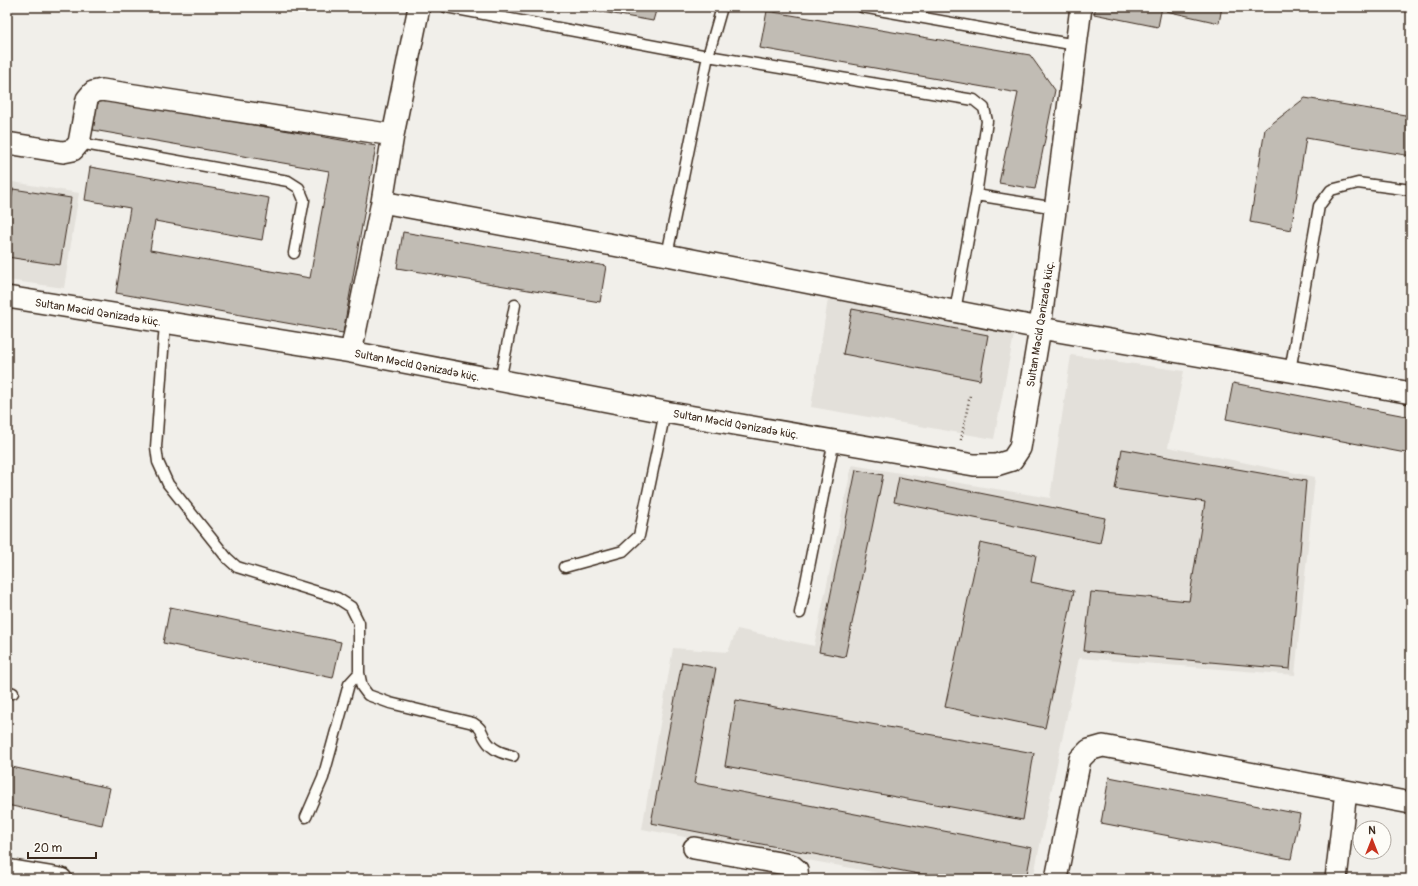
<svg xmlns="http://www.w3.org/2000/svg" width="1418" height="886" viewBox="0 0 1418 886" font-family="Pangolin,sans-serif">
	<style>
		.built { fill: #e3e0da }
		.building { fill: #c1bcb4; stroke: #3b2a1e }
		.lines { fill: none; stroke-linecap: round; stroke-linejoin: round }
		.lane-casing { stroke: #3b2a1e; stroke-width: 13 }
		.street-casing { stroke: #3b2a1e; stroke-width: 24 }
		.path { stroke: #3b2a1e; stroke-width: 2.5; stroke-dasharray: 1 3; stroke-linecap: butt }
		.lane { stroke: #fdfcf7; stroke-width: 10 }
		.street { stroke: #fdfcf7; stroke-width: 21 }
		.labels { text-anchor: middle; stroke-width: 3.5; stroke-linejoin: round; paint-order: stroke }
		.street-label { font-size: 11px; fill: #3b2a1e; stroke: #fdfcf7 }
	</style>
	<rect width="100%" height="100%" fill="#f1efea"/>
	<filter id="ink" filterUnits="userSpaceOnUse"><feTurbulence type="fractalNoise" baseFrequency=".025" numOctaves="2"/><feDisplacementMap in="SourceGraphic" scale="8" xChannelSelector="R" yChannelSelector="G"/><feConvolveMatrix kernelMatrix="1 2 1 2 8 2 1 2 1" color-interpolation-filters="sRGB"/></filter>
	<g filter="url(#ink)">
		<!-- built -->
		<path class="built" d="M7,181L79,193L64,288L7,280Z
			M828,299L1014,335L994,439L811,407Z
			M1071,355L1184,371L1168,447L1315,477L1295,675L1079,658L1033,879H910L642,829L673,648L728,652L737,629L814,646L852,465L1050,498Z"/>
		<!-- building -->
		<path class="building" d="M574,7H657L653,21Z
			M1096,7H1162L1158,27L1094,14Z
			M1167,7H1222L1219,23L1166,11Z
			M767,11L1030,55L1055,90L1035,189L999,183L1018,93L760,48Z
			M98,98L376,146L343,333L116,293L130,208L85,200L90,167L269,198L262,240L155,221L150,250L310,278L329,171L93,130Z
			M1305,98L1411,116V156L1306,138L1291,230L1250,222L1265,129Z
			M13,189L71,198L60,265L7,257V224Z
			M403,232L606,266L600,302L397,268Z
			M852,309L988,335L980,380L843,354Z
			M1233,383L1411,417V454L1226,419Z
			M1122,449L1306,481L1290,669L1084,651L1091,592L1189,601L1205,502L1115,489Z
			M856,470L883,475L845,657L819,652Z
			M899,477L1105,518L1100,543L894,502Z
			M980,543L1036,555L1031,582L1074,591L1045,728L945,707Z
			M170,607L341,642L333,678L163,643Z
			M682,662L716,668L694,783L1032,848L1026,879H945L651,823Z
			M736,700L1034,753L1023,820L725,766Z
			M7,766L110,788L102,825L7,805Z
			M1109,777L1300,814L1291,859L1101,823Z"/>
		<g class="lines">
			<defs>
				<path id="lane" d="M446,7L708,56L974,100L984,108L987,121L976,195L955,311
					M862,7L1076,45
					M79,143L288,181L299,188L304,200L294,253
					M976,195L1056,208
					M667,255L708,56L722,7
					M165,323L156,447L158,462L168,484L227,558L237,567L337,598L351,607L359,623V673L362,687L368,695L390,703L473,723C484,730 480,731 486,740C492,750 502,753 513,756
					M1290,371L1319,206L1331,190L1358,183L1411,190
					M500,381L515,305
					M565,567L623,551L639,536L665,412
					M800,613L834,440
					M7,691L13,693
					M306,817L323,778L349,684L359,673"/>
				<path id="street" d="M7,143L63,152L73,150L79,143L87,99L93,92L102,90L393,135
					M382,202L667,255L1040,328L1290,371L1411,393
					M7,297L351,352L665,412L974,465H996L1012,460L1020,448L1040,328L1081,7
					M351,352L382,202L393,135L419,7
					M694,848L791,865L797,870L798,879
					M7,870L61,879
					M1056,879L1080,759L1089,750L1103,746L1411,803
					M1336,879L1346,791"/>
			</defs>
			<!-- lane casing -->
			<use href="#lane" class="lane-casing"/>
			<!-- street casing -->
			<use href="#street" class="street-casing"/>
			<!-- path -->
			<path class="path" d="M961,440L970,395"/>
			<!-- lane -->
			<use href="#lane" class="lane"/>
			<!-- street -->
			<use href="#street" class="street"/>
		</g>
	</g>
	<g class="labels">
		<!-- street labels -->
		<g class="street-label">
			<text transform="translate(98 312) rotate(9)" y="4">Sultan Məcid Qənizadə küç.</text>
			<text transform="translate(1040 324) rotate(-81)" y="4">Sultan Məcid Qənizadə küç.</text>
			<text transform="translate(417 365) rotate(11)" y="4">Sultan Məcid Qənizadə küç.</text>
			<text transform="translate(736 424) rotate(10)" y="4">Sultan Məcid Qənizadə küç.</text>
		</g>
	</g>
	<!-- margin -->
	<rect width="1418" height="886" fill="none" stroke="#fdfcf7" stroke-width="24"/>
	<rect x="12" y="12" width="1394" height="862" fill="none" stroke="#3b2a1e" stroke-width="1.5" filter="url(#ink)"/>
	<!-- north arrow -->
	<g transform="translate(1372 840)"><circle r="19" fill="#fdfcf7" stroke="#afa8a0"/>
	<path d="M0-3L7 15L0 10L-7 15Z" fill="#c8321e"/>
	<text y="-6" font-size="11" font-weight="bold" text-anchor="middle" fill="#3b2a1e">N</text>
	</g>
	<!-- scale -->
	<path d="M28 852v6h68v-6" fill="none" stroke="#3b2a1e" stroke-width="2"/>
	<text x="34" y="852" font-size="12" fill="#3b2a1e" stroke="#fdfcf7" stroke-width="3" paint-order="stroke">20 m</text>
</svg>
